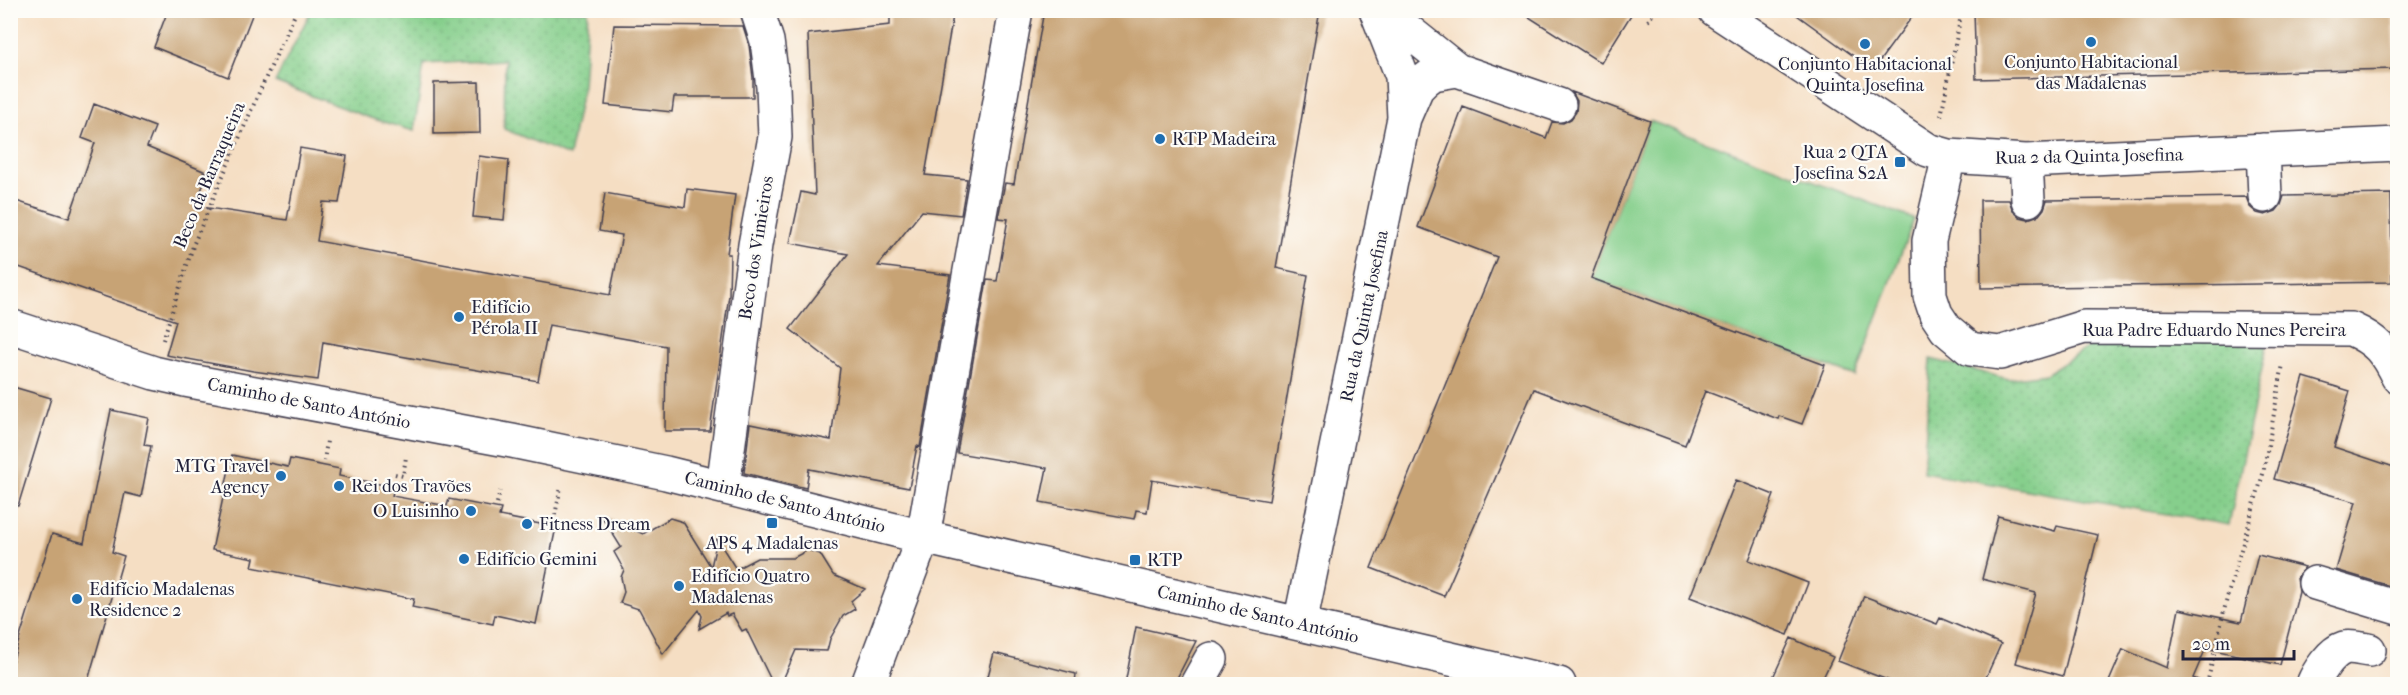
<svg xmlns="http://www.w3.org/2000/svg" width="2408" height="695" viewBox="0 0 2408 695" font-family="'IM FELL French Canon',serif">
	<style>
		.grass { fill: url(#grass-dots); stroke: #547864; stroke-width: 1.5 }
		.pitch { fill: #86cf8c; stroke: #547864; stroke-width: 1.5 }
		.building { fill: #c7a375 }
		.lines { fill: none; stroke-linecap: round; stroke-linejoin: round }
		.minor-casing { stroke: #423e4f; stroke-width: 36 }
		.path { stroke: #423e4f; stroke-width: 4; stroke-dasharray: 1.5 4.5; stroke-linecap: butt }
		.minor { stroke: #fff; stroke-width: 33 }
		.poi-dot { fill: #1f6fb2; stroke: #fdfcf7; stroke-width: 2 }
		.labels { text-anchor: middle; stroke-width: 4.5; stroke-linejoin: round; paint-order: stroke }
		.poi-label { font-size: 18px; fill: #22223b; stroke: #fdfcf7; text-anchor: start }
		.street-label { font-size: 18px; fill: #22223b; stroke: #fdfcf7 }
	</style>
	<defs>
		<pattern id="grass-dots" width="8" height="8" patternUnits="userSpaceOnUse" patternTransform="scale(1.5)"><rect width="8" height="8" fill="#86cf8c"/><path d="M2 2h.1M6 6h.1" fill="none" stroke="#73b17a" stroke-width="1.8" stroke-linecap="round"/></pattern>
	</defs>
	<rect width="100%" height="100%" fill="#fdfcf7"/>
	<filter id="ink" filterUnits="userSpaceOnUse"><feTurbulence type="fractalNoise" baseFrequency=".0167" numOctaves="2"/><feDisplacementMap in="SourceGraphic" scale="12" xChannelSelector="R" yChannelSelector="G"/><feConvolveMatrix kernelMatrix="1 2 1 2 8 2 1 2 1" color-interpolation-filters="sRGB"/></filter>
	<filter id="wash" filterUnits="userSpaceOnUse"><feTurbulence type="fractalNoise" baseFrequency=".008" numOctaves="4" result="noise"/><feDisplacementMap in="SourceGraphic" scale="24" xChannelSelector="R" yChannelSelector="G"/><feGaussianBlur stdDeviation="1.35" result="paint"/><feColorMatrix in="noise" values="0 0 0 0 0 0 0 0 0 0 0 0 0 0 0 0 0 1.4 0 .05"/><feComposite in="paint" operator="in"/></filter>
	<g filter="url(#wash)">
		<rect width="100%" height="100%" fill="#f5dec3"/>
		<!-- grass -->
		<path class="grass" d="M311,11H588L583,85L569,156L504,129L505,60L424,64L414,131L370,118L275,82Z
			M2102,338L2268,340L2229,525L1923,472L1931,359L2008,379L2046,374Z"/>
		<!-- pitch -->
		<path class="pitch" d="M1650,121L1914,219L1855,376L1591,278Z"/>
		<g id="blocks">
			<!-- building -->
			<path class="building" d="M168,10H254L228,77L154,47Z
				M890,10H954L925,175L967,179L961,215L922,211L878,266L950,275L920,447L917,446L909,488L809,469L806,488L744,473L750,424L831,440L840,368L790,329L848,254L790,243L801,192L815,195L808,34L890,25Z
				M1044,10H1320L1276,268L1308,275L1269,501L1152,480L1147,512L1136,510L1134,519L1040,502L1047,468L957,453L987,280L997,281L1008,219L998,218L1005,183L1014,184Z
				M1518,10H1634L1601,63Z
				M1790,10H1917L1873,70Z
				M1974,10H2392L2396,69L1976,79Z
				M614,25L743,26L749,45L753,78V97H674L672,112L605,105Z
				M479,82L480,133L434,134V83Z
				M1572,92L1650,121L1591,278L1825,365L1802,424L1779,416L1778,419L1705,391L1685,445L1534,389L1444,596L1371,568L1497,257L1418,227L1463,107L1546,138L1552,122L1563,123L1571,119L1576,112L1577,101Z
				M94,104L155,127L147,147L208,173L195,206L287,220L300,148L347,156L339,203L323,202L317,241L610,295L622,235L599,231L605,193L685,207L687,189L735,195L727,254H730L729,295L710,431H665L666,346L549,325L538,381L323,342L318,380L253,371L166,355L176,321L10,264V199L69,218L95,143L82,138Z
				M479,156L509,160L504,220L473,217Z
				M2391,194L2392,282L1981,288L1980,200H2009L2013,211L2020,217L2028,219L2039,215L2044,209L2047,200L2246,197L2250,207L2257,213L2265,215L2276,211L2281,205L2284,196Z
				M2304,377L2350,391L2334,447L2397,468V559L2390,586L2336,570L2356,502L2274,479Z
				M10,386L51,398L18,506L10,505Z
				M111,410L149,418L144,445L151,446L141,497L125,493L112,552L124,556L87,684H10V669L52,534L84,543Z
				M232,455L288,467L290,459L340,469L339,476L394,487L392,496L447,506L449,499L501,509L499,516L556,527L536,624L495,615L493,624L412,607L414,599L252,567L254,558L212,550Z
				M1736,480L1774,495L1749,560L1808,583L1788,635L1690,597Z
				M601,515L643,534L670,518L683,522L711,567L717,539L736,569L757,558H793L808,550L820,554L833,575L865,589L851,601L855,609L843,616L830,639L827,651L796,650L781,684H773L746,629L742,631L732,614L727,616L726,613L699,629L702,616L699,610L663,654L639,609L620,603L624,592L621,577L624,570L614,552L621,547Z
				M1998,516L2055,531L2057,526L2098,535L2063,676L2016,663L2036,593L1982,579Z
				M2258,555L2305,567L2297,578L2299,592L2280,665L2206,648L2193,678L2207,684H2108L2123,649L2167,668L2179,609L2241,622Z
				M1864,596L1937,624L1940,618L2001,644L1983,684H1898L1838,661Z
				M1136,627L1196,641L1174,684H1125Z
				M1791,638L1833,657L1820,684H1770Z
				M994,653L1076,674L1075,684H986Z"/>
		</g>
	</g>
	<g filter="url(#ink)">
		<use href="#blocks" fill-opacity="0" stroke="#423e4f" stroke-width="1.5"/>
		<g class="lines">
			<defs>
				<path id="minor" d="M1382,10L1457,70
					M1715,10L1928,150L1949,156L2026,161L2398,144
					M1404,118L1417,88L1425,80L1433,74L1457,70L1559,105
					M2263,150L2265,196
					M1949,156L1929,241L1930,296L1936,314L1946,329L1970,349L2000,353L2084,327L2351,329C2378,341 2385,351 2398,377
					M2026,161L2028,200
					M10,326L154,373L185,380L512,441L666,473L923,537L1559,684
					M723,487L755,245L775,137L773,87L767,41L757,10
					M2315,583L2398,608
					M1300,624L1404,118L1402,76L1376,10
					M868,684L923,537L1016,10
					M1197,684L1211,659
					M2313,684C2318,672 2331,652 2344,648C2351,646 2361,649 2369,650"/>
			</defs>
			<!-- minor casing -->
			<use href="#minor" class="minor-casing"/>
			<!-- path -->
			<path class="path" d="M1648,21L1656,10
				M1941,116L1962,10
				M163,340L194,243L257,97L297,10
				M324,461L327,441
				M395,474L403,476L406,457
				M497,503L500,491
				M555,515L561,487
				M2207,684L2227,598L2263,474L2283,364"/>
			<!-- minor -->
			<use href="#minor" class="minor"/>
		</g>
	</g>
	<!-- markers -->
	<g class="poi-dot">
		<circle cx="2091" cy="42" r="6"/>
		<circle cx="1865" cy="44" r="6"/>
		<circle cx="1160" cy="139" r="6"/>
		<rect x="1894" y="156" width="12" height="12" rx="3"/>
		<circle cx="459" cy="317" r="6"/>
		<circle cx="281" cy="476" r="6"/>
		<circle cx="339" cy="486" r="6"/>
		<circle cx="471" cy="511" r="6"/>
		<rect x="766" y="517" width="12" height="12" rx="3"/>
		<circle cx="527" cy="524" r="6"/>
		<circle cx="464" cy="559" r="6"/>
		<rect x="1129" y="554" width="12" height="12" rx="3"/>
		<circle cx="679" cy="586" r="6"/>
		<circle cx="77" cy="599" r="6"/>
	</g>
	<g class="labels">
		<!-- poi labels -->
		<g class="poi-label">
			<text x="2091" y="68" text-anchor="middle">Conjunto Habitacional<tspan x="2091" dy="21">das Madalenas</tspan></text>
			<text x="1865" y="70" text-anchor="middle">Conjunto Habitacional<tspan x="1865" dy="21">Quinta Josefina</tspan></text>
			<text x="1172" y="145">RTP Madeira</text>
			<text x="1888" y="158" text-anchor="end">Rua 2 QTA<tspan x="1888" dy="21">Josefina S2A</tspan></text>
			<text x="471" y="313">Edifício<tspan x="471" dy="21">Pérola II</tspan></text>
			<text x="269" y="472" text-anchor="end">MTG Travel<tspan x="269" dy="21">Agency</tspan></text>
			<text x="351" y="492">Rei dos Travões</text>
			<text x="459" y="517" text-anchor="end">O Luisinho</text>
			<text x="539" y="530">Fitness Dream</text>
			<text x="772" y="549" text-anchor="middle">APS 4 Madalenas</text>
			<text x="476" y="565">Edifício Gemini</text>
			<text x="1147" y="566">RTP</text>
			<text x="691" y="582">Edifício Quatro<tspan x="691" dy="21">Madalenas</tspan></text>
			<text x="89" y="595">Edifício Madalenas<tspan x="89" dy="21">Residence 2</tspan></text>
		</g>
		<!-- street labels -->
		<g class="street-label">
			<text transform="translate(2089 156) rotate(-1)" y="6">Rua 2 da Quinta Josefina</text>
			<text transform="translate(209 175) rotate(-67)" y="6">Beco da Barraqueira</text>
			<text transform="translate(756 248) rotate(-81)" y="6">Beco dos Vimieiros</text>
			<text transform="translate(1364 316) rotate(-78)" y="6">Rua da Quinta Josefina</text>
			<text x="2214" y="336">Rua Padre Eduardo Nunes Pereira</text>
			<text transform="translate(309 403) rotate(11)" y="6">Caminho de Santo António</text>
			<text transform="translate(785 502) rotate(14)" y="6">Caminho de Santo António</text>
			<text transform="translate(1258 614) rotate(13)" y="6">Caminho de Santo António</text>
		</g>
	</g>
	<!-- margin -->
	<rect width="2408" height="695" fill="none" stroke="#fdfcf7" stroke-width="36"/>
	<!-- scale -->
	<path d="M2183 650v9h111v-9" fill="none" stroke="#22223b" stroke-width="3"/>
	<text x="2192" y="650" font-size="18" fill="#22223b" stroke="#fdfcf7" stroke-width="4.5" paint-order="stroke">20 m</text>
</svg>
